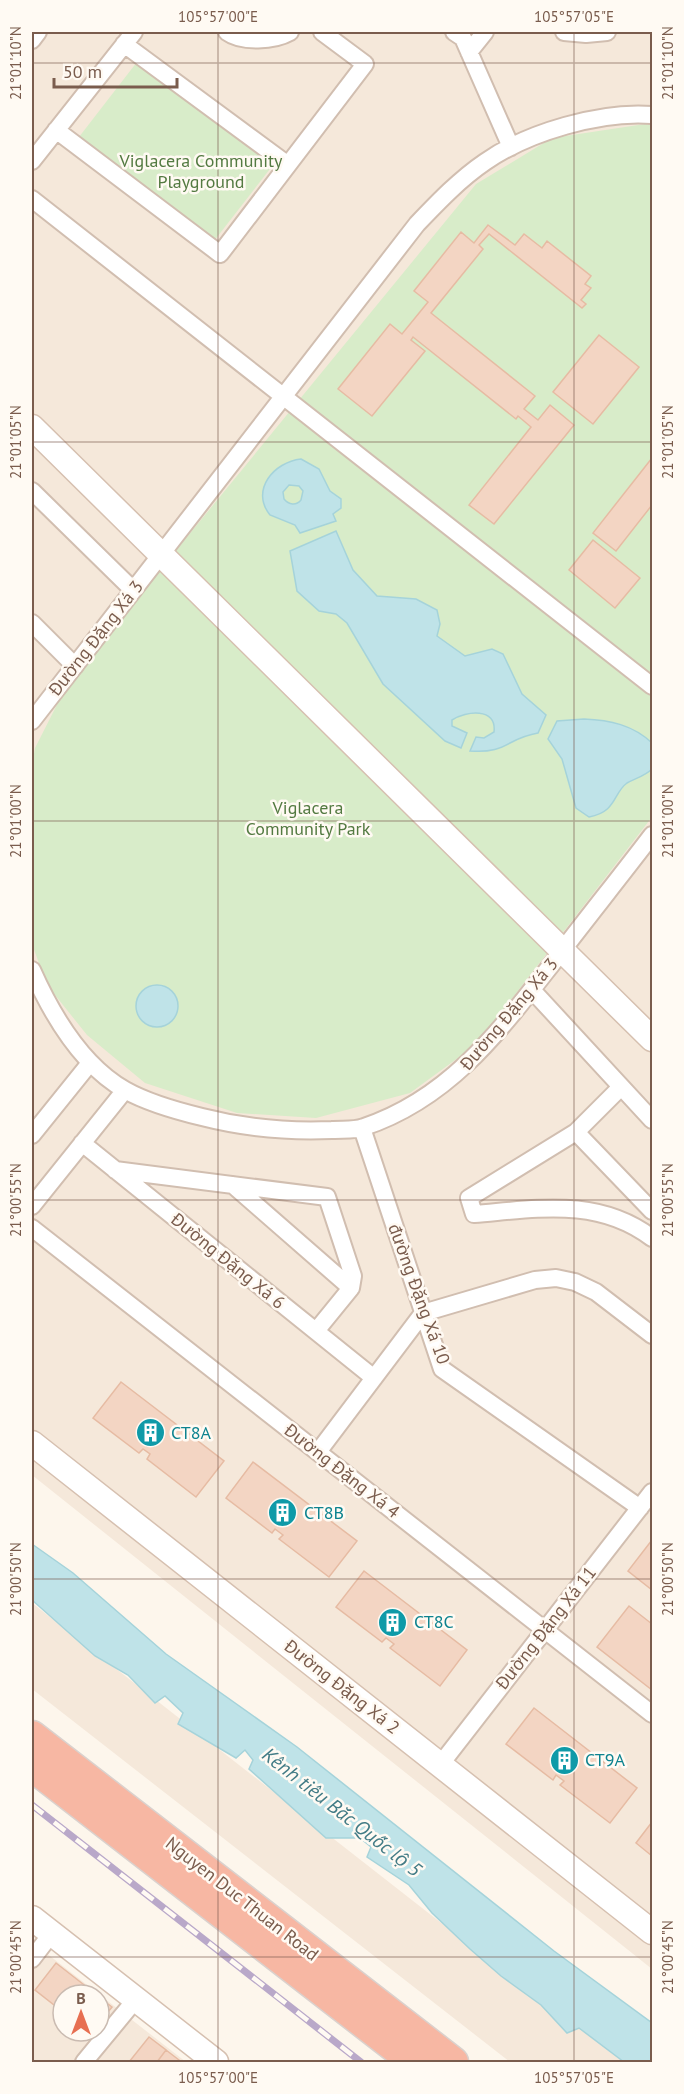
<svg xmlns="http://www.w3.org/2000/svg" width="684" height="2094" viewBox="0 0 684 2094" font-family="'PT Sans',sans-serif">
	<style>
		.residential { fill: #f5e8da; fill-rule: evenodd }
		.green { fill: #d8ecc9 }
		.water { fill: #bfe3e8; stroke: #a5d3da; stroke-width: 1.5; fill-rule: evenodd }
		.building { fill: #f3d5c3; stroke: #e6bba3; stroke-width: 1.5 }
		.lines { fill: none; stroke-linecap: round; stroke-linejoin: round }
		.street-casing { stroke: #d1beb0; stroke-width: 20 }
		.secondary-casing { stroke: #d6c0b0; stroke-width: 27 }
		.highway-casing { stroke: #dad1cd; stroke-width: 33 }
		.street { stroke: #fff; stroke-width: 16 }
		.secondary { stroke: #fff; stroke-width: 24 }
		.highway { stroke: #f7b7a3; stroke-width: 30 }
		.rail-casing { stroke: #b9a8c9; stroke-width: 7 }
		.rail { stroke: #fffaf3; stroke-width: 4.5; stroke-dasharray: 14; stroke-linecap: butt }
		.ticks { fill: none; stroke: #7a5c4d; stroke-width: 1.5; stroke-opacity: 0.45 }
		.labels { text-anchor: middle; stroke-width: 5; stroke-linejoin: round; paint-order: stroke }
		.park-label { font-size: 18px; fill: #537a41; stroke: #fffaf3 }
		.street-label { font-size: 18px; fill: #7a5c4d; stroke: #fffaf3 }
		.culture-label { font-size: 18px; fill: #0d838f; stroke: #fffaf3; text-anchor: start }
		.water-label { font-size: 20px; font-style: italic; fill: #437c86; stroke: #fffaf3 }
		.neatline { fill: none; stroke: #7a5c4d; stroke-width: 2 }
		.ticks-label { font-size: 15px; text-anchor: middle; fill: #7a5c4d }
	</style>
	<rect width="100%" height="100%" fill="#fdf6ec"/>
	<!-- residential -->
	<path class="residential" d="M32,32H652V1969L32,1475Z
		M32,1603L564,2019L643,2062H510L32,1689Z
		M32,1942L186,2062H32ZM63,1995H99V2031H63Z"/>
	<!-- green -->
	<path class="green" d="M137,62L273,165L214,241L79,137Z
		M645,124L652,125V817L477,1044L410,1093L316,1118L237,1113L145,1083L87,1035L47,985L32,944V765L35,748L69,681L476,184L552,138Z"/>
	<!-- water -->
	<path class="water" d="M301,459L319,469L330,491L341,499V508L333,514L336,521L300,533L295,525L270,515C250,490 274,462 301,459ZM289,485L299,486L303,491L301,500C296,506 289,505 284,499L283,492Z
		M336,531L353,570L377,596L416,599L437,610L440,624L437,636L465,656L492,649L503,654L522,694L546,715L538,733C507,738 507,754 470,751L476,737L484,738L494,732C497,707 466,711 452,720V726L467,733L461,748L445,741L383,684L347,623L336,614L319,611L297,591L290,551Z
		M584,719C610,720 633,725 652,743V769C645,776 636,778 627,783C613,793 617,812 589,817L576,808L562,759L548,739L557,721Z
		M136 1006a21 21 0 1 1 42 0a21 21 0 1 1-42 0Z
		M32,1544L73,1573L166,1654L297,1747L554,1951L652,2023V2062H624L579,2028L567,2033L541,2005L501,1976L470,1949L432,1913L409,1885L367,1857L371,1847L360,1838H326L249,1769L253,1760L245,1750L236,1758L178,1724L183,1713L165,1696L155,1703L128,1675L95,1656L32,1600Z"/>
	<!-- building -->
	<path class="building" d="M488,225L515,245L524,234L542,248L547,241L591,276L585,284L591,288L581,300L586,304L582,308L489,234L479,245L483,249L431,313L535,396L524,409L538,420L550,405L574,425L494,524L469,505L531,427L518,416L516,419L413,337L411,340L425,351L372,416L338,389L390,324L402,334L428,302L414,291L461,232L474,243Z
		M599,335L639,367L593,424L553,392Z
		M652,458V505L616,551L593,533Z
		M593,540L640,578L615,608L569,570Z
		M121,1382L224,1461L196,1497L147,1459L150,1454L143,1449L139,1453L93,1418Z
		M253,1462L357,1541L329,1577L279,1539L283,1535L275,1529L272,1533L226,1498Z
		M652,1540V1590L628,1571Z
		M364,1571L467,1650L440,1686L390,1648L394,1644L386,1638L382,1642L336,1607Z
		M629,1606L652,1624V1690L597,1647Z
		M534,1708L637,1788L610,1823L560,1785L564,1781L556,1775L553,1780L506,1744Z
		M652,1822V1856L636,1843Z
		M56,1963L97,1995H63V2012L35,1990Z
		M99,1997L112,2007L99,2023Z
		M149,2037L166,2050L157,2062H129Z
		M166,2050L179,2060L177,2062H157Z"/>
	<g class="lines">
		<defs>
			<path id="street" d="M227,32C242,43 274,41 290,32
				M454,32L463,38L511,147
				M564,32L586,34L607,32
				M32,40L38,32
				M124,44L288,165
				M469,52L485,32
				M56,130L220,254L365,64L322,32
				M32,161L134,32
				M32,199L652,686
				M32,491L133,590
				M32,623L75,666
				M32,721L417,224C438,202 460,179 485,162C528,132 601,111 652,115
				M32,970C52,1015 81,1065 125,1090C148,1103 177,1111 202,1117C245,1128 287,1132 332,1130C342,1129 354,1131 364,1127C451,1098 501,1029 555,960C587,918 620,877 652,835
				M532,990L652,1120
				M362,1128L442,1369L640,1508
				M576,1132L620,1088
				M32,1135L90,1063
				M82,1143L374,1378
				M115,1170L327,1197L353,1276L351,1288L233,1185
				M32,1206L125,1090
				M652,1211L576,1132L469,1198L474,1214C537,1209 598,1197 652,1238
				M32,1228L652,1714
				M316,1331L351,1288
				M318,1452L423,1313L535,1280L556,1278L575,1282L596,1292L652,1335
				M440,1765L652,1492
				M32,1959L52,1933
				M84,2062L136,1999"/>
			<path id="secondary" d="M32,427L652,1039
				M32,1443L652,1932
				M32,1918L216,2062"/>
			<path id="highway" d="M32,1736L453,2062
				M32,1766L414,2062"/>
		</defs>
		<!-- street casing -->
		<use href="#street" class="street-casing"/>
		<!-- secondary casing -->
		<use href="#secondary" class="secondary-casing"/>
		<!-- highway casing -->
		<use href="#highway" class="highway-casing"/>
		<!-- street -->
		<use href="#street" class="street"/>
		<!-- secondary -->
		<use href="#secondary" class="secondary"/>
		<!-- highway -->
		<use href="#highway" class="highway"/>
		<defs>
			<path id="rail" d="M32,1805L361,2062"/>
		</defs>
		<!-- rail casing -->
		<use href="#rail" class="rail-casing"/>
		<!-- rail -->
		<use href="#rail" class="rail"/>
	</g>
	<!-- ticks -->
	<path class="ticks" d="M218,32V2062M574,32V2062M32,63H652M32,442H652M32,821H652M32,1200H652M32,1579H652M32,1957H652"/>
	<!-- icons -->
	<defs>
		<symbol id="building-disc" viewBox="-11 -11 22 22"><circle r="9.5" fill="#0f9aa8" stroke="#fffaf3"/><path d="M-4-6H4V6H1V3H-1V6H-4ZM-2.5-4.3h1.7v1.8h-1.7ZM.8-4.3h1.7v1.8H.8ZM-2.5-1h1.7V.8h-1.7ZM.8-1h1.7V.8H.8Z" fill="#fff"/></symbol>
	</defs>
	<g fill-rule="evenodd">
		<use href="#building-disc" x="134" y="1416" width="33" height="33"/>
		<use href="#building-disc" x="266" y="1496" width="33" height="33"/>
		<use href="#building-disc" x="376" y="1606" width="33" height="33"/>
		<use href="#building-disc" x="548" y="1744" width="33" height="33"/>
	</g>
	<g class="labels">
		<!-- park labels -->
		<g class="park-label">
			<text x="201" y="167">Viglacera Community<tspan x="201" dy="21">Playground</tspan></text>
			<text x="308" y="814">Viglacera<tspan x="308" dy="21">Community Park</tspan></text>
		</g>
		<!-- street labels -->
		<g class="street-label">
			<text transform="translate(96 638) rotate(-52)" y="6">Đường Đặng Xá 3</text>
			<text transform="translate(509 1014) rotate(-50)" y="6">Đường Đặng Xá 3</text>
			<text transform="translate(228 1261) rotate(39)" y="6">Đường Đặng Xá 6</text>
			<text transform="translate(419 1294) rotate(70)" y="6">đường Đặng Xá 10</text>
			<text transform="translate(342 1471) rotate(38)" y="6">Đường Đặng Xá 4</text>
			<text transform="translate(546 1628) rotate(-52)" y="6">Đường Đặng Xá 11</text>
			<text transform="translate(342 1687) rotate(38)" y="6">Đường Đặng Xá 2</text>
			<text transform="translate(242 1899) rotate(38)" y="6">Nguyen Duc Thuan Road</text>
		</g>
		<!-- culture labels -->
		<g class="culture-label">
			<text x="171" y="1439">CT8A</text>
			<text x="304" y="1519">CT8B</text>
			<text x="414" y="1628">CT8C</text>
			<text x="585" y="1766">CT9A</text>
		</g>
		<!-- water labels -->
		<g class="water-label">
			<text transform="translate(342 1812) rotate(38)" y="7">Kênh tiêu Bắc Quốc lộ 5</text>
		</g>
	</g>
	<!-- border -->
	<rect width="684" height="2094" fill="none" stroke="#fffaf3" stroke-width="66"/>
	<!-- north arrow -->
	<g transform="translate(81 2013)"><circle r="28" fill="#fffaf3" stroke="#cabbb1" stroke-width="1.5"/>
	<path d="M0-4.5L10 22L0 15L-10 22Z" fill="#e76f51"/>
	<text y="-9" font-size="16" font-weight="bold" text-anchor="middle" fill="#7a5c4d">B</text>
	</g>
	<!-- scale -->
	<path d="M54 78v9h123v-9" fill="none" stroke="#7a5c4d" stroke-width="3"/>
	<text x="63" y="78" font-size="18" fill="#7a5c4d" stroke="#fffaf3" stroke-width="4.5" paint-order="stroke">50 m</text>
	<rect x="33" y="33" width="618" height="2028" class="neatline"/>
	<g class="ticks-label">
		<text x="218" y="22">105°57'00"E</text>
		<text x="574" y="22">105°57'05"E</text>
		<text transform="translate(16 63) rotate(-90)" y="5">21°01'10"N</text>
		<text transform="translate(668 63) rotate(-90)" y="5">21°01'10"N</text>
		<text transform="translate(16 442) rotate(-90)" y="5">21°01'05"N</text>
		<text transform="translate(668 442) rotate(-90)" y="5">21°01'05"N</text>
		<text transform="translate(16 821) rotate(-90)" y="5">21°01'00"N</text>
		<text transform="translate(668 821) rotate(-90)" y="5">21°01'00"N</text>
		<text transform="translate(16 1200) rotate(-90)" y="5">21°00'55"N</text>
		<text transform="translate(668 1200) rotate(-90)" y="5">21°00'55"N</text>
		<text transform="translate(16 1579) rotate(-90)" y="5">21°00'50"N</text>
		<text transform="translate(668 1579) rotate(-90)" y="5">21°00'50"N</text>
		<text transform="translate(16 1957) rotate(-90)" y="5">21°00'45"N</text>
		<text transform="translate(668 1957) rotate(-90)" y="5">21°00'45"N</text>
		<text x="218" y="2083">105°57'00"E</text>
		<text x="574" y="2083">105°57'05"E</text>
	</g>
</svg>
